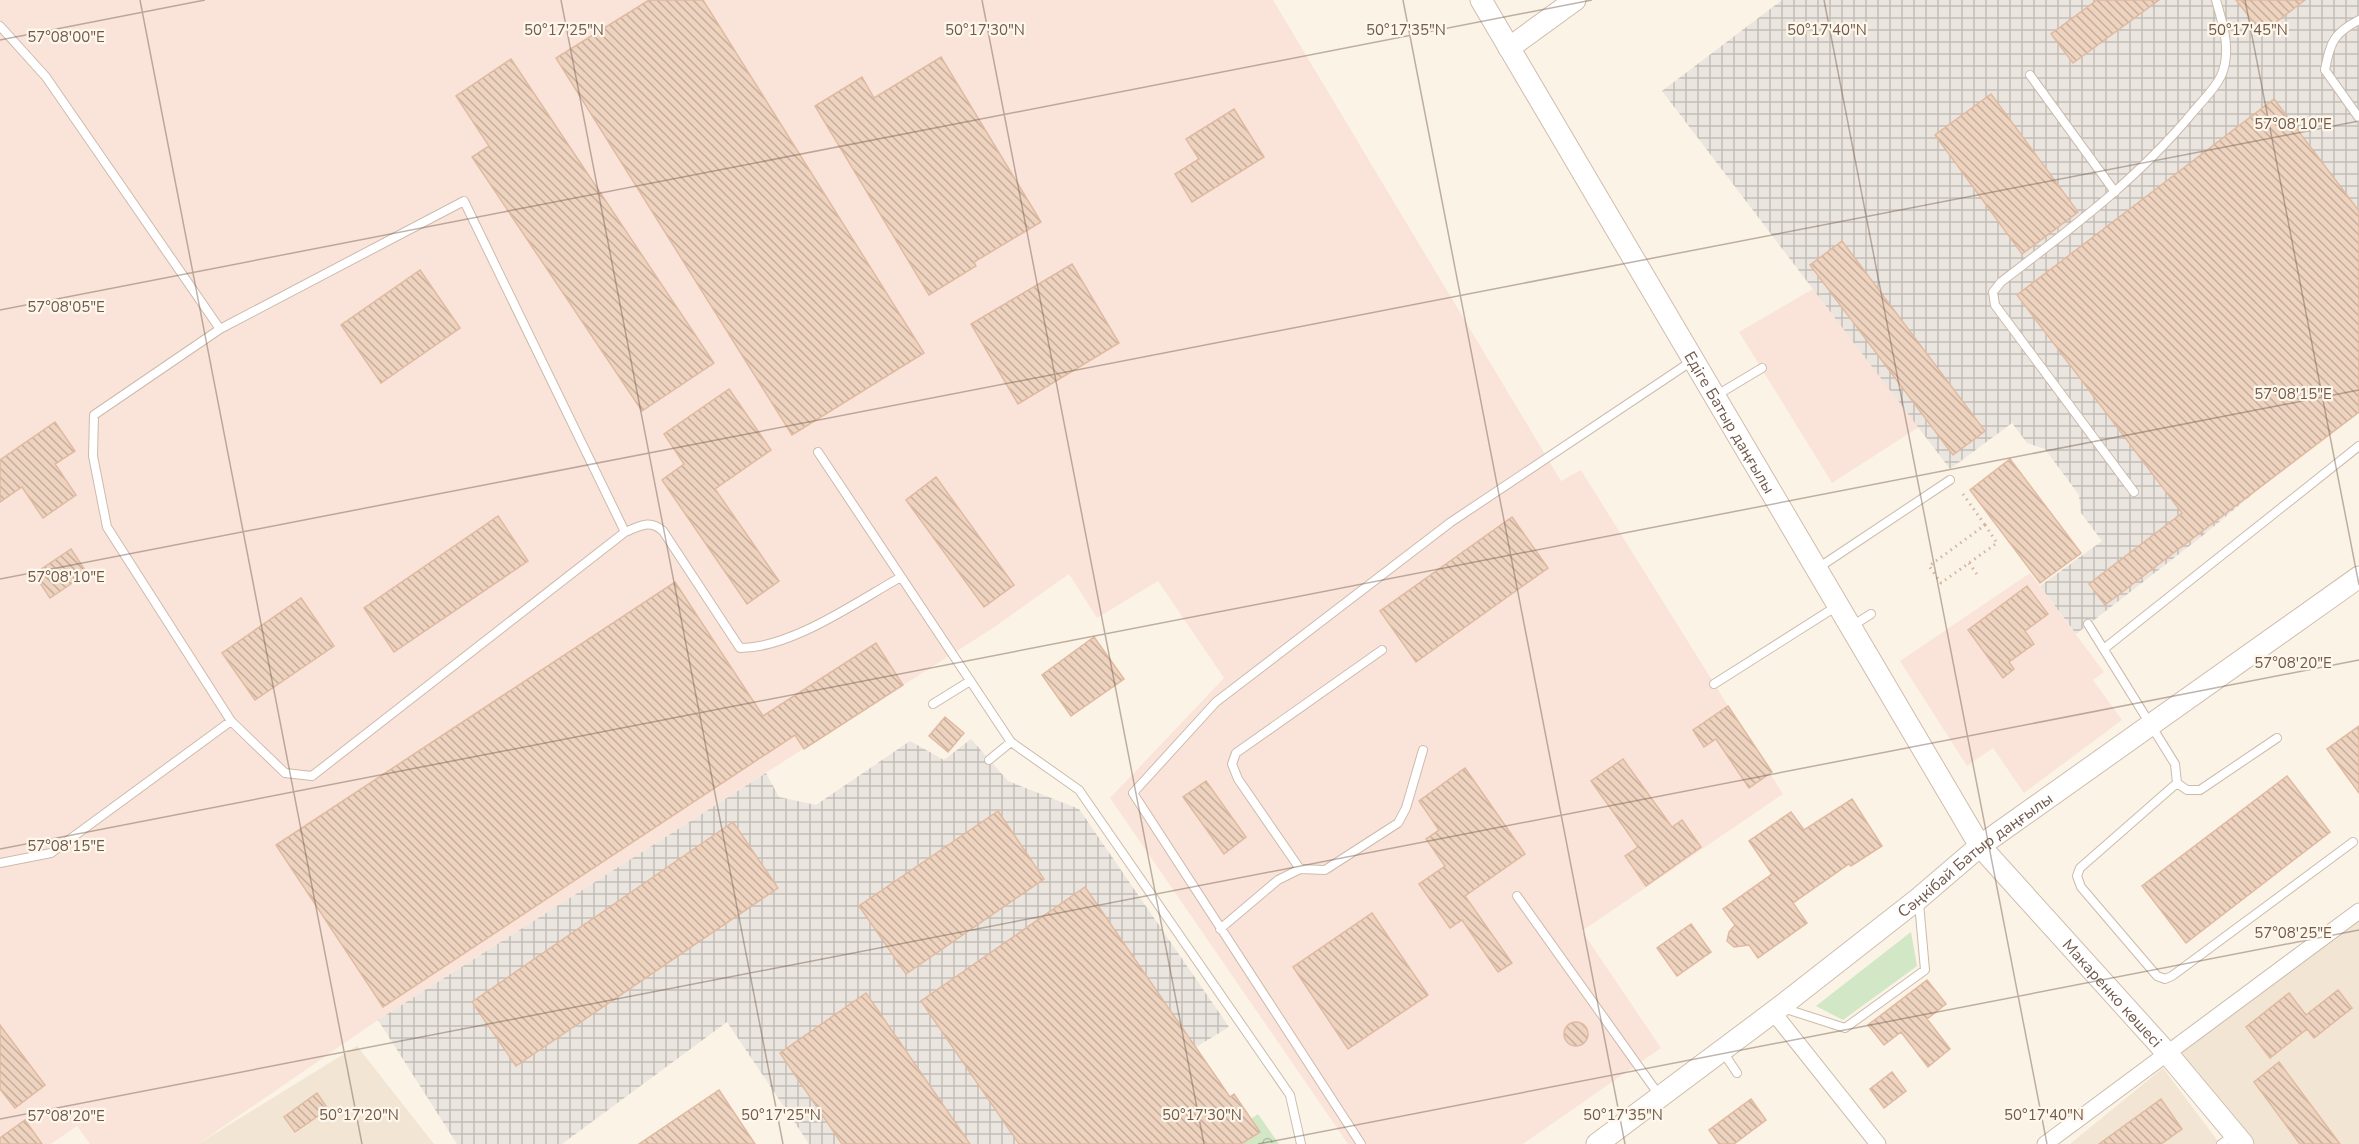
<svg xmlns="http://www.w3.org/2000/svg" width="2359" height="1144" viewBox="0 0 2359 1144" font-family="'Nunito Sans',sans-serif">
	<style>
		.residential { fill: #f2e5d4 }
		.commercial { fill: #fae4da }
		.industrial { fill: url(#industrial-grid) }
		.grass { fill: #d2e7c5 }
		.forest { fill: url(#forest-crowns) }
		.building { fill: url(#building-back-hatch); stroke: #e0baa0; stroke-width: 1.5 }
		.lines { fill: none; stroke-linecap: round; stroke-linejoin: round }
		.lane-casing { stroke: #ccbbac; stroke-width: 10 }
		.street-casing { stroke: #ccbbac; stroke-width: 17 }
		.secondary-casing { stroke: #d0bdad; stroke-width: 23 }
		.path { stroke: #d3b6a2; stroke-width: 3; stroke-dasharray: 1.5 4.5; stroke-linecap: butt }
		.lane { stroke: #fff; stroke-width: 8 }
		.street { stroke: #fff; stroke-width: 15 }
		.secondary { stroke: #fff; stroke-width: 21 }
		.ticks { fill: none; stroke: #725a4c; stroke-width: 1.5; stroke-opacity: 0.45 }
		.labels { text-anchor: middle; stroke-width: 4.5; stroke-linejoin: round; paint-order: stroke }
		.street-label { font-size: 16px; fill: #725a4c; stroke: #fef7eb }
		.ticks-label { font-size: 15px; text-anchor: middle; fill: #725a4c; stroke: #fef7eb; stroke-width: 4.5; stroke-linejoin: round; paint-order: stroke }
	</style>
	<defs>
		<pattern id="industrial-grid" width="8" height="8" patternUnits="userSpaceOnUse" patternTransform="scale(1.5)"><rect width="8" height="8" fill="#ebe5df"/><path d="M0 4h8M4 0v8" fill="none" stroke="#c3bdb7"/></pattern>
		<pattern id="forest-crowns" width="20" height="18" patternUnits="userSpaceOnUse" patternTransform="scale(1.5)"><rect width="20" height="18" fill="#d2e7c5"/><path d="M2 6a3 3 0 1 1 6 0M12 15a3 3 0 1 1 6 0" fill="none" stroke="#afbea2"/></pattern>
		<pattern id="building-back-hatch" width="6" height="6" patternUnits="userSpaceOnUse" patternTransform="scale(1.5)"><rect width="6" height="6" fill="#eed3bf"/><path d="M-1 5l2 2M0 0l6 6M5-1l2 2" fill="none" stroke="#c5ae9d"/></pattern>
	</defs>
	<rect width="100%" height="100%" fill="#fbf3e5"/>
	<!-- residential -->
	<path class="residential" d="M2359,911V1144H2243L2167,1053Z
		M357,1046L434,1144H198Z
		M2163,1068L2220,1144H2070Z"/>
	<!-- commercial -->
	<path class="commercial" d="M0,0H1273L1561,481L1581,470L1783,794L1582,931L1661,1048L1523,1144H1348L1110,798L1224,678L1158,581L1097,618L1069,574L993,628L378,1020L198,1144H90L77,1126L51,1144H0Z
		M1813,289L1919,427L1832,483L1739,332Z
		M2030,573L2104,672L2093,680L2122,720L2024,793L1993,748L1967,766L1900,661Z"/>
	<!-- industrial -->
	<path class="industrial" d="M1782,0H2359V406L2201,537L2076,634L2040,586L2102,541L2081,513L2079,495L2045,449L2027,443L2012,423L1950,469L1662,91Z
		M971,739L1008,781L1079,809L1229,1027L1196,1047L1202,1144H809L727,1022L562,1144H457L378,1020L766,773L779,797L816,805L910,741L944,760Z"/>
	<!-- grass -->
	<path class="grass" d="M1911,932L1917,966L1843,1020L1816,1006Z"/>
	<!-- forest -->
	<path class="forest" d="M1258,1114L1279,1144H1215Z"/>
	<!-- building -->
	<path class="building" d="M649,0H703L924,353L792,435L556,58Z
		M2097,0H2159L2073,63L2051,34Z
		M2236,0H2305L2262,33Z
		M941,57L1041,222L974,262L976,266L929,295L815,106L862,77L874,98Z
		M511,59L714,363L642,411L472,157L489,146L456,96Z
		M1991,94L2078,212L2022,254L1935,135Z
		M2274,99L2359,211V412L2105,605L2089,584L2182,513L2017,295Z
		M1234,109L1264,157L1192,202L1175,174L1199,159L1186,139Z
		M1842,241L1985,431L1953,455L1810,265Z
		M1072,264L1119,343L1018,404L971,324Z
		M420,270L460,328L381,383L341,325Z
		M729,389L771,450L715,489L779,581L747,604L662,480L684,464L664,434Z
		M55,422L75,451L55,464L76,495L43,518L22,487L0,502V460Z
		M2010,459L2081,553L2040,583L1970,490Z
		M936,477L1014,585L984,607L906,500Z
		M498,516L528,561L394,652L364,608Z
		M1512,517L1548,568L1416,662L1380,611Z
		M71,549L87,573L50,598L34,574Z
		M675,582L763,716L876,643L903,685L804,749L795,735L383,1007L276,845Z
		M2027,586L2048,614L2025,631L2034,644L2009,662L2014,669L2003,678L1968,630Z
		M301,598L334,646L255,700L222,653Z
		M1094,637L1124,679L1071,716L1042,675Z
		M1728,706L1772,772L1749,788L1716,739L1704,747L1693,730Z
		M945,717L964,733L948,752L929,736Z
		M2359,726V793L2327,749Z
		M1623,759L1672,827L1682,820L1701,847L1646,886L1625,856L1638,847L1591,781Z
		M1465,768L1525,854L1465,896L1512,963L1498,972L1462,920L1450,928L1419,884L1445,866L1426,839L1439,830L1419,801Z
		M2287,776L2330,832L2186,943L2142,886Z
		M1206,781L1246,837L1224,854L1183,797Z
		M1852,799L1882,846L1851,866L1849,864L1793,903L1807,923L1758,958L1749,945L1734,947L1727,941L1729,932L1735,925L1723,909L1772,874L1749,841L1791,812L1804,830Z
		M998,811L1044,879L906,974L859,906Z
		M733,822L778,888L516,1066L472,1002Z
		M1085,887L1230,1097L1234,1094L1260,1132L1241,1144H1019L921,1001Z
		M1372,913L1428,995L1348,1049L1293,967Z
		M1691,924L1711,952L1677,976L1657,948Z
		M1927,980L1946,1004L1927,1019L1950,1049L1928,1067L1901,1032L1884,1045L1868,1025Z
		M2338,990L2352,1008L2314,1038L2307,1029L2270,1058L2246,1027L2289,993L2306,1015Z
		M866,993L970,1144H842L780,1053Z
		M1564 1034a12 12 0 1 1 24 0a12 12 0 1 1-24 0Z
		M0,1025L45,1085L15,1108L0,1089Z
		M2279,1062L2340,1144H2300L2254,1082Z
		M1892,1072L1906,1091L1884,1108L1870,1089Z
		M719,1090L755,1144H639Z
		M317,1093L328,1109L295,1132L284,1117Z
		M1751,1099L1766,1120L1734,1144H1719L1709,1130Z
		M2161,1099L2182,1129L2161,1144H2099Z
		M25,1120L42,1144H0V1138Z"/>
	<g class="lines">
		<defs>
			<path id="lane" d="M2359,20C2334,33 2330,42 2325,70L2359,118
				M0,26L46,77L220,329L94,415L93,456L107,527L231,721L285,773L312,776L625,532L464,201L220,329
				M2030,75L2115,192
				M1717,395L1762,368
				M818,452L1011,742L1079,790L1290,1095L1301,1144
				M2134,492L1995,305L1993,292L2001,282C2069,230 2138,179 2193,112C2202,101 2215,89 2221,76C2232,52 2223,24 2216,0
				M625,532C640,526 650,519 663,531L740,648C792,648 856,602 901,577
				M1818,568L1950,480
				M2088,624L2175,764L2177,783L2080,868L2077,876L2081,887L2157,976L2165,979L2172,976L2353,842
				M1852,626L1871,614
				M2105,648L2359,446
				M1714,684L1837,606
				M933,704L970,681
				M989,760L1011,742
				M2177,783L2187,790H2200L2277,738
				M0,863L51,853L231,721
				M1300,869L1325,870L1398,823L1406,808L1423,750
				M1517,896L1659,1095
				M1220,929L1278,880L1300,869L1238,779L1232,764L1236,753L1382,650
				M1783,1008L1845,1028L1925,970L1919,903
				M1723,1052L1737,1073
				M1361,1144L1133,793L1216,702L1451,522L1692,361
				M2221,1144L2234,1135"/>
			<path id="street" d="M1773,1012L1878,1144
				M2045,1144L2359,911"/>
			<g id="secondary">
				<path id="s1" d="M1481,0L1980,846L2167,1053L2243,1144"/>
				<path d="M1509,48L1575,0"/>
				<path id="s2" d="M1597,1144L1780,1007L1918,899L1980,846L2359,577"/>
			</g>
		</defs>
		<!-- lane casing -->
		<use href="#lane" class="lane-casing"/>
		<!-- street casing -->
		<use href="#street" class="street-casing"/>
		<!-- secondary casing -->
		<use href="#secondary" class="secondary-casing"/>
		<!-- path -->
		<path class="path" d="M1963,494L1985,525
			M1985,525L1997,543L1941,583L1929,566Z
			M1969,563L1979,577"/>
		<!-- lane -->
		<use href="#lane" class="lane"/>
		<!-- street -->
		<use href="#street" class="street"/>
		<!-- secondary -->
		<use href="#secondary" class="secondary"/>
	</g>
	<!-- ticks -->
	<path class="ticks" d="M140,0L362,1144M561,0L783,1144M982,0L1204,1144M1403,0L1625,1144M1824,0L2047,1144M2245,0L2359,585M0,40L205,0M0,310L1592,0M0,579L2359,121M0,849L2359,390M0,1119L2359,660M1258,1144L2359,930"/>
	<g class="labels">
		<!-- street labels -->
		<g class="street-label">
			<text dy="6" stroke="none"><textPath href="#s1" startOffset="490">Едіге Батыр даңғылы</textPath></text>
			<text dy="6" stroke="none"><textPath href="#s2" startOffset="476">Сәңкібай Батыр даңғылы</textPath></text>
			<text dy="6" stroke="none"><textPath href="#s1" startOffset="1180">Макаренко көшесі</textPath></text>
		</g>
	</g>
	<g class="ticks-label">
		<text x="564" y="35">50°17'25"N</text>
		<text x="985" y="35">50°17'30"N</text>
		<text x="1406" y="35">50°17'35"N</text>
		<text x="1827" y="35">50°17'40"N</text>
		<text x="2248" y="35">50°17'45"N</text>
		<text x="66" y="42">57°08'00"E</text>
		<text x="2293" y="129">57°08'10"E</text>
		<text x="66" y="312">57°08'05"E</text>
		<text x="2293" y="399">57°08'15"E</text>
		<text x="66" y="582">57°08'10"E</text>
		<text x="2293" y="668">57°08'20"E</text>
		<text x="66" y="851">57°08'15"E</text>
		<text x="2293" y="938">57°08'25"E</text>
		<text x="359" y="1120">50°17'20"N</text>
		<text x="781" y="1120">50°17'25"N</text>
		<text x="1202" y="1120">50°17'30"N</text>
		<text x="1623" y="1120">50°17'35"N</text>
		<text x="2044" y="1120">50°17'40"N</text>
		<text x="66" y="1121">57°08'20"E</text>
	</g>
</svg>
